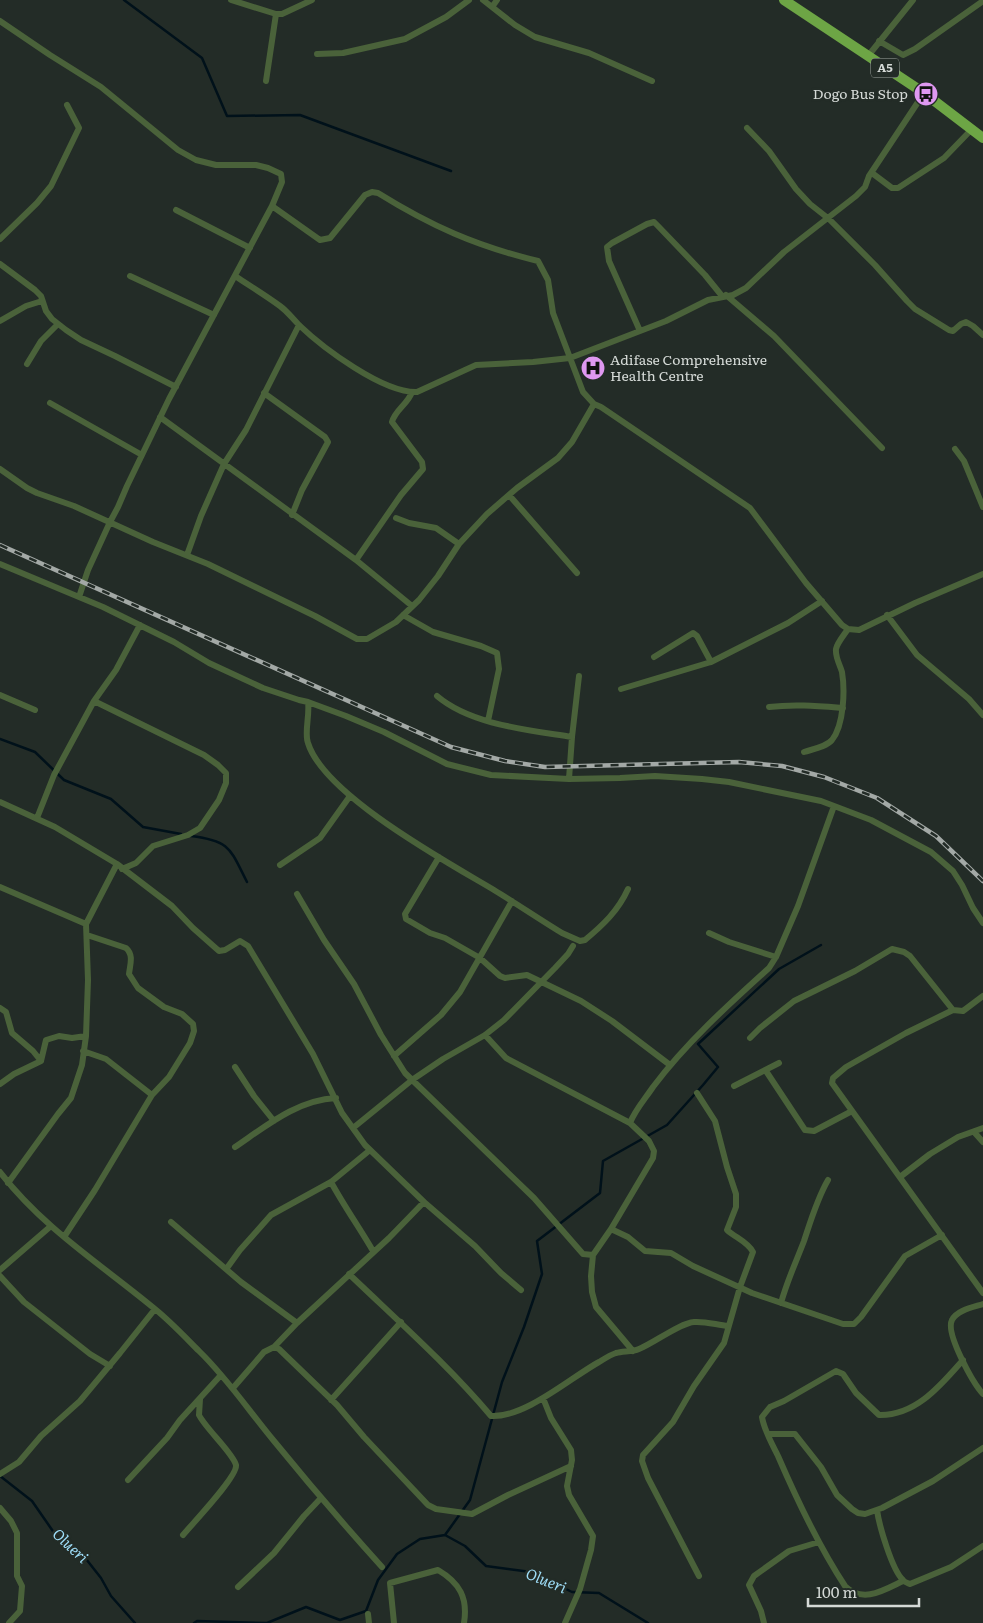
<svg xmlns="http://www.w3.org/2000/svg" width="983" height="1623" viewBox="0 0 983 1623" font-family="Literata,serif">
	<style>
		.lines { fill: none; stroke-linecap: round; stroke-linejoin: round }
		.stream { stroke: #00111a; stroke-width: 2.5 }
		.minor { stroke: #4a623a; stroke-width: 6 }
		.trunk { stroke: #6da545; stroke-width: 10 }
		.rail-casing { stroke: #a3a9a6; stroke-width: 4.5 }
		.rail { stroke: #232c27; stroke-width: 2.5; stroke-dasharray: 8; stroke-linecap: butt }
		.labels { text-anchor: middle; stroke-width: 5; stroke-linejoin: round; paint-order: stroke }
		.shield { fill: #232c27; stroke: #a0a6a2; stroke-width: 1 }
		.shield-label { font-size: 12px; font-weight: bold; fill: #d5dad7 }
		.poi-label { font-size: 14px; fill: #d5dad7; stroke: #232c27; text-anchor: end }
		.water-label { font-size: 15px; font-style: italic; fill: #9eddf8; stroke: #232c27 }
	</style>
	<rect width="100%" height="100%" fill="#232c27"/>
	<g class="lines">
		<!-- stream -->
		<path class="stream" d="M124,0L202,58L227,116L300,115L451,171
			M0,739L35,752L64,780L111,799L143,827L181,834
			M191,836C231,841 230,849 247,882
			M0,1476L32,1501L57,1537L79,1550L101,1578L111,1596L135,1623
			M445,1535L470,1500L502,1382L524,1327L542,1274L537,1241L600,1193L603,1161L667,1125L703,1085L718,1067L698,1044L779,969L821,945
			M194,1623L197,1621L267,1623L306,1607L340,1620L366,1611L378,1580L397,1554L420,1539L445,1535L465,1546L486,1566L531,1572L572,1592L599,1593L648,1623"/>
		<!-- minor -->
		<path class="minor" d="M231,0L276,14H282L312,0
			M483,0L515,25L535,37L589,53L652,81
			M492,7L497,0
			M0,21L50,55L101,87L178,150L196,160L216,165H256L268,168L281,174L282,182L272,206L169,399L127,486L118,507L110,522L88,570L79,597
			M879,41L903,55L915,49L983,1
			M317,54L343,53L405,39L446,17L469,0
			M868,56L913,0
			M266,81L276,14
			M747,128L769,151L796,189L810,204L829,219L875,265L907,301L915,309L949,330L953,331L961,324L966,322L973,326L983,335
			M872,173L892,188H898L944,158L972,129
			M272,206L320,240L330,238L365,195L372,192L378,193C431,226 476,246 538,261L548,280L553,313L583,392L594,404L601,407L750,508L806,583L842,625L848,629L859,630L915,603L983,574
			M176,210L250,248
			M0,239L37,203L51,186L79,128L67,105
			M0,264L35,290L41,296L46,311L52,319L66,330L81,340L115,356L176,387
			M130,276L214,315
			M235,276C250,286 265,295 280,306C287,311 292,318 299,325C323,348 383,393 417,392L476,365L533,362L570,358L666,321L708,300L733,295L746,288L784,252L856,196L865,187L869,176L924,93
			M726,295L774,336L882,448
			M0,321L26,306L42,301
			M640,331L609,261L607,247L612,243L647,224L654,222L658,226L705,275L722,296
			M27,364L41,341L58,324
			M264,393L325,437L328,442L302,490L292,515
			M50,403L142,455
			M160,417L356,560L412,606
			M955,449L964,461L983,507
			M0,469L27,488L37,493L74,506L153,542L208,564L315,616L357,639H367L396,622L419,600L438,576L459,544L487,514L517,488L558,458L572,442L594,404
			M509,495L577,573
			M396,518L409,523L436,528L459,544
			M187,555L201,516L224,464L246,430L299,325
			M356,560L401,495L423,469L422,462L392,422C395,410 408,404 412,392
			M0,564L103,607L174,642L209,663L263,688L299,700L308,702L346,716L384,732L447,764L491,775L569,779L620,778L655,776L702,779L729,782L821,801L871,820L931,852L953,871L962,885L973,908L983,923
			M403,615L433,632L481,646L497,653L499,669L488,721
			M887,615L917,655L969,699L983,715
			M654,657L693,633L697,636L711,662
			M621,689L711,662L788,623L822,601
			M0,695L35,710
			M437,696C471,725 529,730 572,737L579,676
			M308,702C310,715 304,733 308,743C324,795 447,862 494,890C517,904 539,919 562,933L580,941L585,940C603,925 618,911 628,889
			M769,707C794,704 817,706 843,708
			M804,752C813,749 826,747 832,740C844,725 845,690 842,672C840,665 835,657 836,649C837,643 844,635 848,629
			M569,779L572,737
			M0,802L55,827L117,864L172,906L193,928L219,951L225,950L240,941L248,946L313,1054L342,1113L365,1145L424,1202L475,1246L501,1273L521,1290
			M37,818L54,775L94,701
			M439,857L405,914L406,919L430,933L445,938L480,958L500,976L505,978L527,975L581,1001L612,1021L670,1065
			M280,865L320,838L350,796
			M122,869L136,863L153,846L188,835L200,828L219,800L226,783V773L218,765L204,755L94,701L116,670L140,625
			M0,887L86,924
			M297,894L324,940L354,984L381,1035L405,1073L534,1198L583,1254L593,1255
			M709,933L729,942L776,957
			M983,996L963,1011L953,1010L906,1033L846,1067L833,1078L832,1083L983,1293
			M0,1008L6,1012L12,1033L33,1051L41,1061
			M485,1035L506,1058L630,1123L649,1141L654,1151L653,1158L611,1229
			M750,1038L760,1028L794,1001L855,971L892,949L904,952L910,956L953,1010
			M83,1051L106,1059L152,1095
			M394,1056L441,1015L460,992L512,901
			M235,1067L254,1096L274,1121
			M766,1071L805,1130L814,1131L852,1111
			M0,1084L14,1074L41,1061L46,1040L59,1036L72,1038L86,1036
			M734,1086L779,1063
			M697,1093L715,1121L727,1167L736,1194V1207L727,1230C736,1238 748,1242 753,1252L740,1287L724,1343L694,1386L673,1422L643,1455L642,1461L648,1478L699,1576
			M630,1123C635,1110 645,1099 653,1087C686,1043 728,1005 769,968L776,957L798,906L834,806
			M353,1128L412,1080L443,1059L485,1035L504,1020L555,968L568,954L573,946
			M974,1132L983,1142
			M235,1147C266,1126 297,1100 336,1098
			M0,1172C43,1228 102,1265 155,1309C171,1322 185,1337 199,1351C227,1378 249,1411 274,1441C309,1484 345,1526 382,1567
			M900,1177L930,1154L958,1137L983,1128
			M331,1182C344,1206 359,1227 373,1251
			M8,1183L58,1114L71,1098L82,1065L86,1036L88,980L86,924L117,864
			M171,1222L241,1282L297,1323
			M64,1237L95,1190L152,1095L169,1077L190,1043L194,1031L193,1024L182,1014L164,1007L138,988L129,974C130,965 134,955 126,948L87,935
			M227,1268L240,1250L271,1215L331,1182L370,1150
			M0,1270L51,1226
			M349,1274C397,1320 448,1365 491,1416C525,1418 570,1378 599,1362C604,1359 610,1355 616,1353C623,1351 632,1352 639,1349C654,1343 680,1323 694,1322C705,1321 717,1325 728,1326
			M0,1276L24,1302L90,1354L110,1366
			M781,1303C787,1281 796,1262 804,1241C811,1220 817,1199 828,1180
			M983,1304C974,1307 957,1310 952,1320C945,1333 973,1383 983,1394
			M274,1347L279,1349L337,1405L364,1437L428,1505L436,1509L472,1514L508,1495L571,1466
			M633,1351L596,1307L592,1292L591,1276L593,1255L611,1229L628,1237L645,1251L671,1253L693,1266L752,1293L843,1324H854L861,1317L905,1256L942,1235
			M233,1388L264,1352L274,1347L297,1323L389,1238L424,1202
			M543,1398L551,1418L571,1450L572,1460L567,1486L569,1495L593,1536L591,1550L580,1589L565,1623
			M331,1400L401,1322
			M768,1434H795L821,1467L837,1495L852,1509L858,1513L865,1514L882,1508L933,1481L983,1448
			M0,1474L19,1462L41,1436L80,1401L120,1353L155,1309
			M128,1480L167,1438L180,1420L221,1375
			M0,1508L11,1521L17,1533V1576L22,1586L20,1611L9,1623
			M877,1510C879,1525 892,1570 903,1580C904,1582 908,1583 910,1584L951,1567L983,1546
			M183,1535C192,1524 238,1476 236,1465C233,1453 206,1429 199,1415L200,1399
			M903,1581C884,1590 863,1604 845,1586C818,1545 797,1500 778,1456C772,1444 764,1430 762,1417L770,1407L784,1401L836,1371L843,1374L856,1393L879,1415C916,1416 941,1385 963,1360
			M238,1587L274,1553L304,1516L321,1498
			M368,1614L369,1623
			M394,1623L390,1583L438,1570C460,1583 468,1598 464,1623
			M764,1623L761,1611L749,1585L754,1576L789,1551L819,1542"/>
		<!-- trunk -->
		<path class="trunk" d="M784,0L924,93L983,138"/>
		<defs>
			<path id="rail" d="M0,545L451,747L505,761L545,767L739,762L782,766L824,777L877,798L936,836L983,881"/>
		</defs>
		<!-- rail casing -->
		<use href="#rail" class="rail-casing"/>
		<!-- rail -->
		<use href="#rail" class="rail"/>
	</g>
	<!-- icons -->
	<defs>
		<symbol id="bus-disc" viewBox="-11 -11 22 22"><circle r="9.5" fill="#df98f1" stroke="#232c27"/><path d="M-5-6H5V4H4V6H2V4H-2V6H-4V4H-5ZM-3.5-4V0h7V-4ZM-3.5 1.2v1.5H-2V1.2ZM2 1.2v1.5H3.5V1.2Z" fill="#111"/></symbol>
		<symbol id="hospital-disc" viewBox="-11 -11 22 22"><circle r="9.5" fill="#df98f1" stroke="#232c27"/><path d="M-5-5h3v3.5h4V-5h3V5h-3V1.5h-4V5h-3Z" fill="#111"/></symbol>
	</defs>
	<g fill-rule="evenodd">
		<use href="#bus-disc" x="912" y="80" width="28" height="28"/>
		<use href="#hospital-disc" x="579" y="354" width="28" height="28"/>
	</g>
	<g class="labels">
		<!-- shield labels -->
		<rect class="shield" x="871" y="58.5" width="28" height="19" rx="4"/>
		<g class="shield-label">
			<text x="885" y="72">A5</text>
		</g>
		<!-- poi labels -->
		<g class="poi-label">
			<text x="908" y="99">Dogo Bus Stop</text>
			<text x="610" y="365" text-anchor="start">Adifase Comprehensive<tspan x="610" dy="16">Health Centre</tspan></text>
		</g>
		<!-- water labels -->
		<g class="water-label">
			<text transform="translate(70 1546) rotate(43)" y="5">Olueri</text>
			<text transform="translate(546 1581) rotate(22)" y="5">Olueri</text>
		</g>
	</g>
	<!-- scale -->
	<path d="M808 1598v8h111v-8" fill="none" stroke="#d5dad7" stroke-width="2.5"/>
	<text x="816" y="1598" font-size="15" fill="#d5dad7" stroke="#232c27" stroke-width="4" paint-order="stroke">100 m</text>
</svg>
